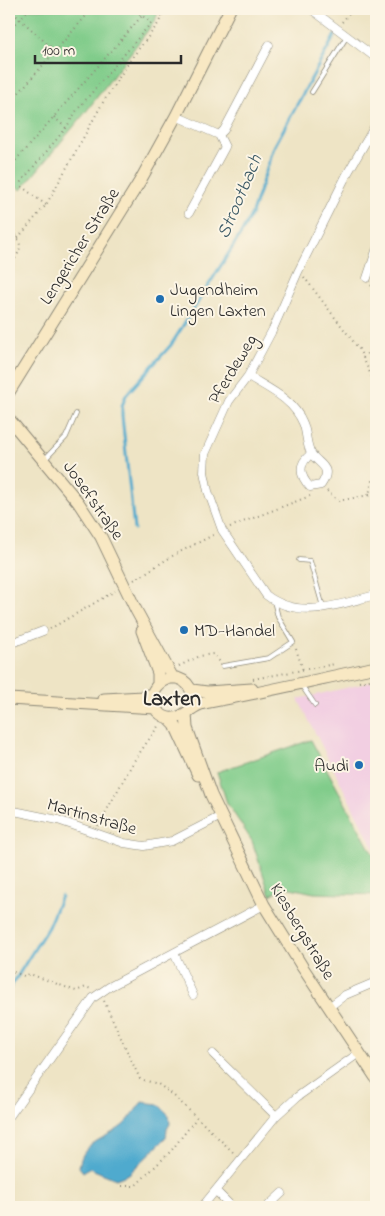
<svg xmlns="http://www.w3.org/2000/svg" width="385" height="1216" viewBox="0 0 385 1216" font-family="'Indie Flower',sans-serif">
	<style>
		.built { fill: #f2cfe2 }
		.green { fill: #80cc8a; stroke: #567c5a }
		.water { fill: #50aace; stroke: #3e6a7c }
		.lines { fill: none; stroke-linecap: round; stroke-linejoin: round }
		.stream { stroke: #50aace; stroke-width: 3 }
		.lane-casing { stroke: #8c8878; stroke-width: 5.5 }
		.street-casing { stroke: #8c8878; stroke-width: 9 }
		.secondary-casing { stroke: #8c8878; stroke-width: 13 }
		.path { stroke: #8c8878; stroke-width: 2; stroke-dasharray: 1 4; stroke-linecap: butt }
		.lane { stroke: #fff; stroke-width: 4 }
		.street { stroke: #fff; stroke-width: 8 }
		.secondary { stroke: #f8e8c3; stroke-width: 11 }
		.poi-dot { fill: #1f6fb2; stroke: #fcf5e5; stroke-width: 2 }
		.labels { text-anchor: middle; stroke-width: 4; stroke-linejoin: round; paint-order: stroke }
		.street-label { font-size: 18px; fill: #2b2b2b; stroke: #fcf5e5 }
		.poi-label { font-size: 18px; fill: #2b2b2b; stroke: #fcf5e5; text-anchor: start }
		.water-label { font-size: 19px; font-style: italic; fill: #385764; stroke: #fcf5e5 }
		.district-label { font-size: 22px; font-weight: bold; fill: #2b2b2b; stroke: #fcf5e5 }
	</style>
	<rect width="100%" height="100%" fill="#fcf5e5"/>
	<filter id="ink" filterUnits="userSpaceOnUse"><feTurbulence type="fractalNoise" baseFrequency=".02" numOctaves="2"/><feDisplacementMap in="SourceGraphic" scale="10" xChannelSelector="R" yChannelSelector="G"/><feConvolveMatrix kernelMatrix="1 2 1 2 8 2 1 2 1" color-interpolation-filters="sRGB"/></filter>
	<filter id="wash" filterUnits="userSpaceOnUse"><feTurbulence type="fractalNoise" baseFrequency=".0096" numOctaves="4" result="noise"/><feDisplacementMap in="SourceGraphic" scale="20" xChannelSelector="R" yChannelSelector="G"/><feGaussianBlur stdDeviation="1.12" result="paint"/><feColorMatrix in="noise" values="0 0 0 0 0 0 0 0 0 0 0 0 0 0 0 0 0 1.4 0 .05"/><feComposite in="paint" operator="in"/></filter>
	<g filter="url(#wash)">
		<rect width="100%" height="100%" fill="#eee4c5"/>
		<!-- built -->
		<path class="built" d="M376,681V853L298,699Z"/>
		<!-- green -->
		<path class="green" d="M9,9H159L155,21L85,113L21,190L11,182L9,184V25L12,21L9,18Z
			M311,740L376,860V895L314,893L286,887L270,895L252,841L227,803L217,772Z"/>
		<!-- water -->
		<path class="water" d="M142,1102L158,1104L169,1115L170,1124L167,1129L166,1138L129,1174L116,1179L89,1168L83,1172L79,1167C83,1141 104,1140 122,1126C130,1120 135,1110 142,1102Z"/>
		<g class="lines">
			<!-- stream -->
			<path class="stream" d="M134,529L122,416V406L126,395L171,345L242,232L252,213L274,147L335,35
				M9,990L48,927L61,896"/>
		</g>
	</g>
	<g filter="url(#ink)">
		<g class="lines">
			<defs>
				<path id="lane" d="M312,92L347,36
					M45,459L66,437L76,414
					M299,560L310,561L323,607
					M223,666L269,658L293,642L278,617L274,601
					M302,686L315,705"/>
				<path id="street" d="M311,9L376,58
					M176,116L219,135L224,130L269,45
					M376,124L346,176L298,272L273,329L248,376L229,401L205,454L204,472L208,491L222,530L266,595C300,621 339,604 376,595
					M189,213L225,147L219,135
					M367,278L376,251
					M248,376C269,389 293,399 303,423C307,432 306,445 311,453C318,465 334,466 321,485L310,487C299,475 298,464 311,454
					M9,644L43,631
					M9,810L58,820L124,843L144,846L172,841L221,816
					M174,953L193,995
					M329,1007L345,995L376,982
					M213,1054L276,1116
					M9,1117L93,998L109,987L264,905
					M216,1191L232,1207
					M202,1207L276,1116L297,1097L359,1053
					M267,1207L282,1193"/>
				<path id="secondary" d="M9,392L140,181L176,116L230,9
					M9,419L78,502L101,537L136,610L173,678
					M142,631L158,673V684
					M192,690L207,692L252,689
					M9,699L155,708
					M104,699L144,697L153,693
					M190,709L192,693C181,660 137,688 157,711C162,716 168,719 174,718C186,717 192,705 204,703C262,693 319,679 376,667
					M186,713L187,728L211,795L264,905L303,968L376,1078
					M168,718L175,725L198,775"/>
			</defs>
			<!-- lane casing -->
			<use href="#lane" class="lane-casing"/>
			<!-- street casing -->
			<use href="#street" class="street-casing"/>
			<!-- secondary casing -->
			<use href="#secondary" class="secondary-casing"/>
			<!-- path -->
			<path class="path" d="M9,9L55,51
				M342,22L353,9
				M9,31L29,9
				M9,104L92,9
				M54,117L66,128
				M9,168L148,9
				M46,205L21,186V182L66,128L77,110L151,23L134,9
				M9,227C25,245 22,249 9,267
				M18,238L46,205L102,104L131,59L158,24L165,9
				M304,277L359,349L376,386
				M371,285L376,291
				M363,358L376,344
				M327,491L338,501L369,495L372,481L376,480
				M369,495L376,497
				M230,527L310,496
				M134,580L174,555L215,534
				M50,629L115,591
				M296,649L303,670
				M179,666L200,656L213,654L220,662
				M253,679L335,664
				M359,682L376,679
				M98,826L134,761L159,725
				M9,970L24,976L30,974L76,991L86,987L91,989
				M104,1001L140,1079L158,1084L172,1094L235,1154
				M122,1186H135L171,1151L195,1120"/>
			<!-- lane -->
			<use href="#lane" class="lane"/>
			<!-- street -->
			<use href="#street" class="street"/>
			<!-- secondary -->
			<use href="#secondary" class="secondary"/>
		</g>
	</g>
	<!-- markers -->
	<g class="poi-dot">
		<circle cx="160" cy="299" r="5"/>
		<circle cx="184" cy="630" r="5"/>
		<circle cx="359" cy="765" r="5"/>
	</g>
	<g class="labels">
		<!-- street labels -->
		<g class="street-label">
			<text transform="translate(79 246) rotate(-58)" y="6">Lengericher Straße</text>
			<text transform="translate(232 369) rotate(-59)" y="6">Pferdeweg</text>
			<text transform="translate(94 500) rotate(55)" y="6">Josefstraße</text>
			<text transform="translate(92 816) rotate(16)" y="6">Martinstraße</text>
			<text transform="translate(303 931) rotate(59)" y="6">Kiesbergstraße</text>
		</g>
		<!-- poi labels -->
		<g class="poi-label">
			<text x="170" y="295">Jugendheim<tspan x="170" dy="21">Lingen Laxten</tspan></text>
			<text x="194" y="636">MD-Handel</text>
			<text x="349" y="771" text-anchor="end">Audi</text>
		</g>
		<!-- water labels -->
		<g class="water-label">
			<text transform="translate(238 196) rotate(-67)" y="7">Strootbach</text>
		</g>
		<!-- district labels -->
		<g class="district-label">
			<text x="172" y="705">Laxten</text>
		</g>
	</g>
	<!-- margin -->
	<rect width="385" height="1216" fill="none" stroke="#fcf5e5" stroke-width="30"/>
	<!-- scale -->
	<path d="M35 55v8h146v-8" fill="none" stroke="#2b2b2b" stroke-width="2.5"/>
	<text x="42" y="55" font-size="15" fill="#2b2b2b" stroke="#fcf5e5" stroke-width="4" paint-order="stroke">100 m</text>
</svg>
